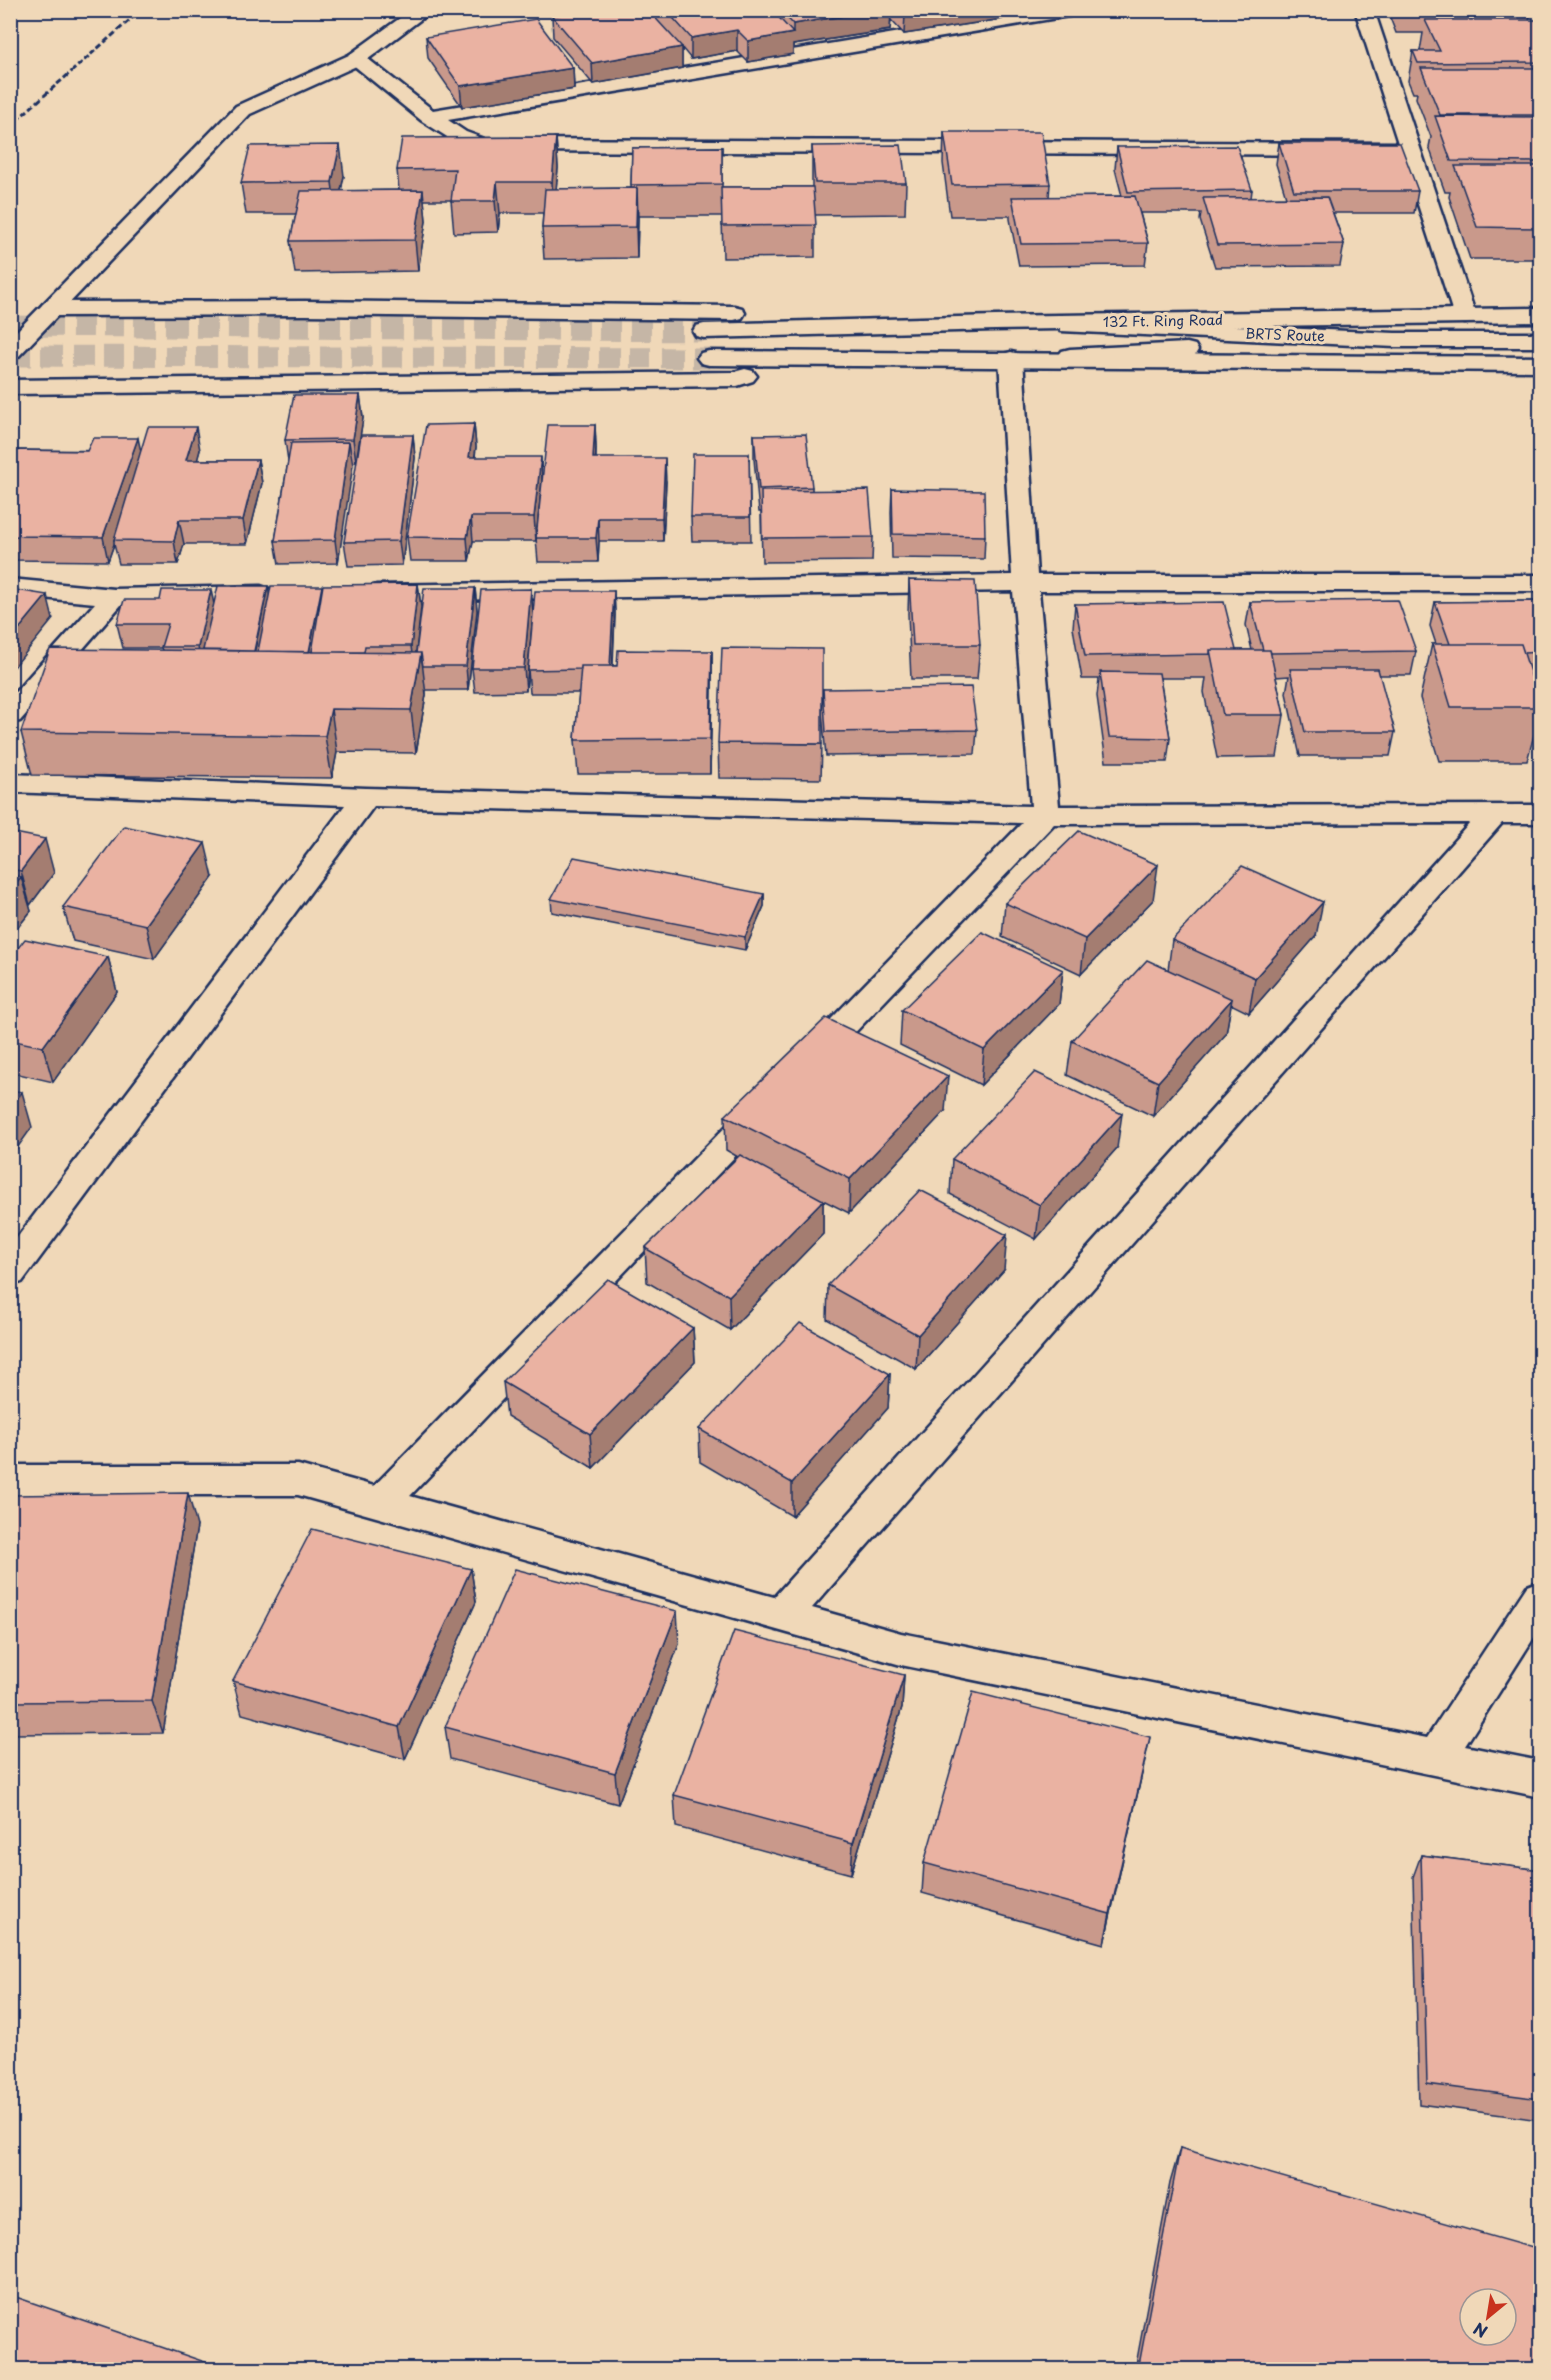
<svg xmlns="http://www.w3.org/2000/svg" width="1551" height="2380" viewBox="0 0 1551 2380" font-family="'Playpen Sans',sans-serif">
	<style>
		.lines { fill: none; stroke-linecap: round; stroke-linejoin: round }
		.primary-tunnel { stroke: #c5b6a6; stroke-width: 21; stroke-dasharray: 21 10; stroke-linecap: butt }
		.service-casing { stroke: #1b2f5e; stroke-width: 5 }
		.minor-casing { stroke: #1b2f5e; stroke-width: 5 }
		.tertiary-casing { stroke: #1b2f5e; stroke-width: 5 }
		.primary-casing { stroke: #1b2f5e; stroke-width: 5 }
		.service { fill: #f0d8b8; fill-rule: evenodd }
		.minor { fill: #f0d8b8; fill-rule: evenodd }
		.tertiary { fill: #f0d8b8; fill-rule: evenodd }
		.primary { fill: #f0d8b8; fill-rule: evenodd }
		.rail { stroke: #1b2f5e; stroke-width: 3; stroke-dasharray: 6 3; stroke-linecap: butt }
		.wall { fill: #c9998b; stroke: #1b2f5e; stroke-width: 1.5 }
		.shaded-wall { fill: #a47d71; stroke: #1b2f5e; stroke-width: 1.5 }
		.building { fill: #eab2a2; stroke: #1b2f5e; stroke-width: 1.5; fill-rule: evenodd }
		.labels { text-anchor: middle; stroke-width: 6; stroke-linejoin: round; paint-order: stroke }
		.far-street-label { font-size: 14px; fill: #1b2f5e; stroke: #f0d8b8 }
	</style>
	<rect width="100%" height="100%" fill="#f0d8b8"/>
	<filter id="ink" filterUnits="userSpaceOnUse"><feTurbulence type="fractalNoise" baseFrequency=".0167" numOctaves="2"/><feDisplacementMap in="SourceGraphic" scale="12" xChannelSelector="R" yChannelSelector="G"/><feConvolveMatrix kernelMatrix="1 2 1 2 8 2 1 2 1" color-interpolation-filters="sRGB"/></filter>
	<g filter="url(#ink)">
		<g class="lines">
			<!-- primary-tunnel -->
			<path class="primary-tunnel" d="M10,326L704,331
				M10,356L709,358"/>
			<defs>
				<path id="service" d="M1069,319L1395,333H1540V347H1395L1061,331L1058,326L1061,321Z
					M1187,343L1195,345L1198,350L1195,355L1070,363L1062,361L1058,356L1062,351L1070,349Z"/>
				<path id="minor" d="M1032,10H1078L1076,14L1069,16L448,120L466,132L485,139L1398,143L1355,10H1374L1476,316L1473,321L1465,323L1457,321L1454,316L1402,155L483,151L452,140L422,121L346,59L349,55H363L433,110Z
					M1011,352L1019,354L1023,359L1037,575H1540V591H1039L1059,806L1540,805V823H1502L812,1608L901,1633L1427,1738L1527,1586L1540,1581V1628L1465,1746L1540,1761V1797L901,1665L298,1495H10V1465H298L374,1486L746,1106L757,1103L768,1106L773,1114L768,1122L410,1496L774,1597L1470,823L1054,824L823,1066L812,1069L801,1066L796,1058L801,1050L1022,823L374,806L22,1282L10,1286V1247L345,805L10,792V774L366,788L1031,806L1013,591L376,601L367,598L363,593L367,588L376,585L1012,575L999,359L1003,354Z
					M10,579L114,589L261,586L270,589L274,594L270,599L261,602L121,605L20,721L10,723V698L95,603L10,595Z"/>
				<path id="tertiary" d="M411,10H433L363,63L250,114L18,357L10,359V338L236,106L349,55Z"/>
				<path id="primary" d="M305,301L734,306L742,308L745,313L742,318L734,320L305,315L51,316L43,314L40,309L43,304L51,302Z
					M1540,308V322L995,330L704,338L696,336L693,331L696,326L704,324L995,316Z
					M709,351L1540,357V371L709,365L701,363L697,358L701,353Z
					M745,369L753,371L757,376L753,381L737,386L10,394V380L734,372Z"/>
			</defs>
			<!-- service casing -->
			<use href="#service" class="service-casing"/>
			<!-- minor casing -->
			<use href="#minor" class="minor-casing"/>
			<!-- tertiary casing -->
			<use href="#tertiary" class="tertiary-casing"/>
			<!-- primary casing -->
			<use href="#primary" class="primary-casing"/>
			<!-- service -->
			<use href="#service" class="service"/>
			<!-- minor -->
			<use href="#minor" class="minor"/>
			<!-- tertiary -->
			<use href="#tertiary" class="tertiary"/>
			<!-- primary -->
			<use href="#primary" class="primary"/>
			<!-- rail -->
			<path class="rail" d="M10,126L141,10"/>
		</g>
		<!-- wall -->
		<path class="wall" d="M554,10H1049L1007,17L1003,13L1002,19L904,34L891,20L890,30L793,45V54L748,62L737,51L691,59L682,48V68L593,84L553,37L552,16L557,15Z
			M1387,10H1530L1531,13L1529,20L1540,29V259H1470L1449,197L1450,192H1445L1429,147L1431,137L1416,98L1417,93H1413L1408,81L1413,51H1420L1423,33H1396Z
			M426,37L573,68L574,89L462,107L428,58Z
			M944,132L1050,184L1049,197L1122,196L1115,169L1117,147L1252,190L1251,198L1286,197L1276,164L1279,143L1418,191L1414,213H1333L1344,244L1340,266L1215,267L1200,220L1201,213H1140L1148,243L1145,265L1019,266L1010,219V216H950L943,163Z
			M556,137L558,168L556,189L631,188L632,148L722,147V187H812V146L906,183L905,214L815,215V257L723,258L722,216H638L637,258L544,259L542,228L543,213H500L498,232L454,233L451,200H424L426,221L418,271L295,273L290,241L296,214H246L241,183L344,176L341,191L399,190L397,170Z
			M360,395L363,418L356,462L352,463L338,563L279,564L275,541L288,461L285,440Z
			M474,424L476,447L475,457L542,479L595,425L596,448V458L666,481L663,541H599L598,562H538L536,538L539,514L536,541H473L469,561H410L407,537Z
			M413,435L415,458L402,565L348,566L344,542Z
			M754,435L812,487V490L873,537L872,561L762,562L761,512H759L754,459Z
			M10,450L141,451L200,450L197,460H258L262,483L247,544H184L178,564H119L114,544L108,561L10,560Z
			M749,454L751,541H692L691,517Z
			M892,489L985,536L984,559L892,558L891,512Z
			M909,580L980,645L977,679H911L908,614Z
			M418,584L421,607L416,653L475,588L477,611L468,690H426V695L416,753L337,752L332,778L32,775L21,732L162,650L161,648H123L117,624L214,603L268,586L270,594Z
			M531,589L533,613L614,591L615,614L613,666L712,651V685L710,774H578L575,740L579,693H530L528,670L532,623L526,691L475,692L472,668Z
			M1540,601V735H1534L1527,761H1439L1420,698L1432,644H1436L1430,626L1435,602Z
			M1250,602L1416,651L1411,675H1379L1395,732L1390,756H1300L1286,693L1289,676L1276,677L1284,715L1277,757L1217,758L1204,692L1206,678H1160L1170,738L1167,762H1106L1097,696L1099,679H1082L1073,628L1075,604L1236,650H1252L1246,625Z
			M823,689L977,730L975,754L826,756L822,713Z
			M718,743L822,744L821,779L719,778Z
			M10,832L54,873L30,905H29L31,911L10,937Z
			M213,877L154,959L73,941L63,907Z
			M764,894V906L745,950L552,912L551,899Z
			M1153,900L1081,974L1002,937L1005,903Z
			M1316,936L1249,1013L1231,1004L1226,1034L1153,1116L1067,1075L1072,1041L1168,970L1172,940Z
			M108,957L117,992L53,1082L10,1072V958Z
			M1063,970L1059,1004L981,1085L900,1045L902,1010Z
			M945,1111L849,1213L823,1200V1234L730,1330L647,1282L645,1248L738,1157L726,1150L725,1116Z
			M1117,1148L1036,1239L950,1194L952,1159Z
			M1004,1270L916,1369L827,1319L828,1285Z
			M693,1328L695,1362L593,1468L507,1416L503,1382Z
			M890,1374L888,1408L792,1516L700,1462L699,1429Z
			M10,1495L197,1526L163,1733L10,1734Z
			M471,1569L476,1602L405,1759L242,1714L233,1681Z
			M679,1644L618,1804L450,1759L445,1727Z
			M904,1675L902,1707L851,1874L676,1827L674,1795Z
			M1143,1769L1104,1944L922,1893L924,1863Z
			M1421,1855L1540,1870V2120L1419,2104L1413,1877Z
			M1180,2148L1540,2370H1135L1170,2183Z"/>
		<!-- shaded-wall -->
		<path class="shaded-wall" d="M567,10H656V14L568,28Z
			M882,10H891L890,30L793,45V54L748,62V41L793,33V24Z
			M926,10H1003L1002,19L904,34L905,14Z
			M1008,10H1049L1007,17Z
			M737,30V51L691,59V38Z
			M682,47V68L593,84L592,63Z
			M573,68L574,89L462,107L460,86Z
			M556,137L558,168L554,213L552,182Z
			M340,145L344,176L336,213L332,182Z
			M497,182L500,213L498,232L495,201Z
			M637,188L638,219L637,258L636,227Z
			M423,190L426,221L418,271L415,240Z
			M360,395L363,418L356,462L353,439Z
			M474,424L476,447L471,481L469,457Z
			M595,425L596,448L594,481L593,458Z
			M196,427L200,450L191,483L186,460Z
			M413,435L415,458L402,565L399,541Z
			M138,438L143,461L114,540V544L108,561L103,537Z
			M349,442L353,465L338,563L335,540Z
			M541,457L542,480L536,541L534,517Z
			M665,458L666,481L663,541L662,518Z
			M258,460L262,483L247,544L243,520Z
			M471,517L473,541L469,561L467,538Z
			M598,518L599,541L598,562L596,538Z
			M179,520L184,544L178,564L174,541Z
			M418,584L421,607L414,670L411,646Z
			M268,586L272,610L261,664H252Z
			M322,586L325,610L310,664H307Z
			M475,588L477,611L468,690L466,666Z
			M531,589L533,613L526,691L524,668Z
			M211,590L216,614L201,664L198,647Z
			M614,591L615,614L611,693L610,669Z
			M47,595L53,619L10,672V640Z
			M712,651V685L710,774V739Z
			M421,653L426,695L416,753L411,710Z
			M331,709L337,752L332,778L325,736Z
			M45,839L54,873L30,905L21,871Z
			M205,843L213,877L154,959L146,925Z
			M1158,865L1153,900L1081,974L1085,939Z
			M21,877L31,911L10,937V890Z
			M764,894V906L745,950V937Z
			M1323,902L1316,936L1249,1013L1255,978Z
			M108,957L117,992L53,1082L43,1047Z
			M1063,970L1059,1004L981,1085L984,1050Z
			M1232,999L1226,1034L1153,1116L1158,1082Z
			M948,1076L945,1111L849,1213L850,1179Z
			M22,1092L32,1127L10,1158V1108Z
			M1122,1114L1117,1148L1036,1239L1040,1205Z
			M823,1200V1234L730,1330L729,1296Z
			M1007,1235L1004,1270L916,1369L918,1335Z
			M693,1328L695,1362L593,1468L590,1434Z
			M890,1374L888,1408L792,1516V1483Z
			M188,1493L197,1526L163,1733L152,1701Z
			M471,1569L476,1602L405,1759L399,1727Z
			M677,1611L679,1644L618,1804L615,1773Z
			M904,1675L902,1707L851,1874L853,1843Z
			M1150,1737L1143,1769L1104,1944L1110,1914Z"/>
		<!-- building -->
		<path class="building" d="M584,10H648L682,47L592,63L552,16Z
			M666,10H772L793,33L748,41L737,30L691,38Z
			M780,10H882L793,24Z
			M902,10H926L905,14Z
			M1398,10H1530L1531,13L1399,12Z
			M536,19L573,68L460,86L426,37Z
			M1425,20H1536L1540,29V62L1418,63L1413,51H1440Z
			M1421,68H1540V115H1440Z
			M1435,116L1540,117V162L1451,161Z
			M944,132H1041L1050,184L952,185Z
			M556,137L552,182H497L495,201H451L455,169L397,170L402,138Z
			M1279,143H1400L1418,191H1294Z
			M340,145L332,182L241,183L250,146Z
			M901,145L906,183H815L812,146Z
			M1237,146L1252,190L1128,192L1117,147Z
			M722,147V184L631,185L632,148Z
			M1455,166H1540V228L1477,227Z
			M721,187H813L816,225L722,226Z
			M637,188L636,227L542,228L545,189Z
			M423,190L415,240L290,241L301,191Z
			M1135,196L1148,243L1021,244L1012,197Z
			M1327,197L1344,244L1217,245L1203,198Z
			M294,395H360L353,439L285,440Z
			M474,424L469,457H541L534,517H471L467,538L407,537L426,425Z
			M548,425H595L593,458H665L662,518H598L596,538H536Z
			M148,427H196L186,460H258L243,520H179L174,541L114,540Z
			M806,434L812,487L759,489L754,435Z
			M361,435H413L399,541L344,542Z
			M93,438H138L103,537L10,536V450L87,451Z
			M349,442L335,540L275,541L291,443Z
			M693,454H749L750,517H691Z
			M892,489L984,491L985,536L893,534Z
			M869,490L873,537L762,538L761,491Z
			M909,580L975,581L980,645H913Z
			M418,584L411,646H365L364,652H312L323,585Z
			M218,586H268L254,651L203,650Z
			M271,586H322L309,652L258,651Z
			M424,588H475L466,666H423L421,653H416Z
			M10,589L47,595L10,640Z
			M531,589L524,668H472L481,590Z
			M162,590H211L198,647H161L168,624H117L124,600H160Z
			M535,591H614L610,666H581V669L528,670Z
			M1398,600L1416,651L1271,653L1270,650H1263L1250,602Z
			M1540,601V652L1524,653L1521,644H1450L1435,602Z
			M1224,602L1236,650H1210V654L1085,656L1075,604Z
			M1432,644H1521L1540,703V707H1451Z
			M722,648L822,649V744L718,743Z
			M50,649L421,653L411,710L331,709L325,736L21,732Z
			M618,650L712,651L710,739L575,740L581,666H617Z
			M1210,650H1270L1284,715H1223Z
			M1290,669H1378L1395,732H1305Z
			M1100,672L1159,673L1170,738L1109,737Z
			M1531,675H1540V703Z
			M971,687L977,730L826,732L823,689Z
			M124,826L205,843L146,925L63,907Z
			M1079,831L1158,865L1085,939L1005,903Z
			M10,832L45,839L21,871L10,869Z
			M574,857L764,894L745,937L551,899Z
			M1242,866L1323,902L1255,978L1172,940Z
			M10,874L21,877L10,890Z
			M982,932L1063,970L984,1050L902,1010Z
			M25,939L108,957L43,1047L10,1040V958Z
			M1147,960L1232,999L1158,1082L1072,1041Z
			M826,1018L948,1076L850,1179L725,1116Z
			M1035,1072L1122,1114L1040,1205L952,1159Z
			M10,1090L22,1092L10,1108Z
			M740,1155L823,1200L729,1296L645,1248Z
			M920,1190L1007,1235L918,1335L828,1285Z
			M608,1279L693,1328L590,1434L503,1382Z
			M800,1323L890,1374L792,1483L699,1429Z
			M188,1493L152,1701L10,1702V1495Z
			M312,1529L471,1569L399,1727L233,1681Z
			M515,1569L677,1611L615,1773L445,1727Z
			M734,1631L904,1675L853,1843L674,1795Z
			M973,1692L1150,1737L1110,1914L924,1863Z
			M1421,1855L1540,1870V2099L1427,2084Z
			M1180,2148L1540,2250V2370H1138ZM1470,2299H1506V2335H1470Z
			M10,2295L228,2370H10Z"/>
	</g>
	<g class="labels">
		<!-- far-street labels -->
		<g class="far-street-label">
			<text transform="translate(1163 321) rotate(-1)" y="5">132 Ft. Ring Road</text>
			<text transform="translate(1285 335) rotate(2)" y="5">BRTS Route</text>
		</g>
	</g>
	<!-- margin -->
	<rect width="1551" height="2380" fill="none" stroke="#f0d8b8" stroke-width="36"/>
	<rect x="18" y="18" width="1515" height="2344" fill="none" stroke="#1b2f5e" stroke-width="2" filter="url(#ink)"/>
	<!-- north arrow -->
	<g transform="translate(1488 2317) rotate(210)"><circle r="28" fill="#f0d8b8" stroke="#9b9494" stroke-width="1.5"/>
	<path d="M0-4.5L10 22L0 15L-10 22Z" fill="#c8321e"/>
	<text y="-9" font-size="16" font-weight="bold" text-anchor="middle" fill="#1b2f5e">N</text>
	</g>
</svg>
